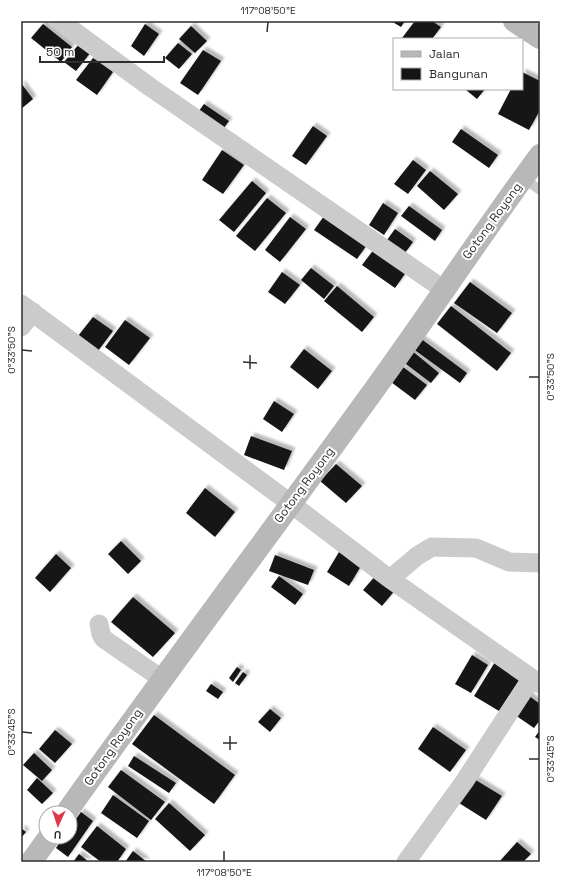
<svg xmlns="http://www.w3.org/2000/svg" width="561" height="883" viewBox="0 0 561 883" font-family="'Space Grotesk',sans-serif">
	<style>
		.building { fill: #151515; filter: url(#shadow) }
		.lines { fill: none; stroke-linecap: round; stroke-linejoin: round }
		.lane { stroke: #cbcbcb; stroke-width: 10 }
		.street { stroke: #cbcbcb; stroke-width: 19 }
		.secondary { stroke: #b8b8b8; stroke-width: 22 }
		.ticks { fill: none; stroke: #2e2e2e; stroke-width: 1.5 }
		.labels { text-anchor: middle; stroke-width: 4; stroke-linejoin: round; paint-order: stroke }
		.street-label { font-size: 12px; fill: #2e2e2e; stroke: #fff }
		.neatline { fill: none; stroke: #2e2e2e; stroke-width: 1.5 }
		.ticks-label { font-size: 10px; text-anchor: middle; fill: #2e2e2e }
	</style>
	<defs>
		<filter id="shadow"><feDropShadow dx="3.5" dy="-3.5" stdDeviation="1" flood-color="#0004"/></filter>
	</defs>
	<rect width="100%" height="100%" fill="#fff"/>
	<!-- building -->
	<path class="building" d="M391,21H405L401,27Z
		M415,21H432L441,27L432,39H404L402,38Z
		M43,24L72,47L61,62L31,38Z
		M145,24L159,34L144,56L131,46Z
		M191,26L207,41L195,53L179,39Z
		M80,43L91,52L76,71L64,62Z
		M178,43L192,54L179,69L165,58Z
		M203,50L221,61L198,95L180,83Z
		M93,58L113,72L97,95L76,80Z
		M522,72L540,81V110L529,130L498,114L511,89H522Z
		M21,83L33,99L21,109Z
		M467,89H485L477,99L466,90Z
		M204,104L229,121L220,133L196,115Z
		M313,126L327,136L306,165L292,156Z
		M461,129L498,155L489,168L452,142Z
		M222,150L244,165L223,194L202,180Z
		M413,160L426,170L408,194L394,184Z
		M430,171L458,194L444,210L417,186Z
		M252,181L266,193L234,232L219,220Z
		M267,198L286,213L255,251L236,236Z
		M383,203L398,213L384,235L369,225Z
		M409,206L442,230L435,241L401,216Z
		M327,212L369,242L357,259L314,230Z
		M290,217L306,229L280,262L265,250Z
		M395,229L413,242L405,253L387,240Z
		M375,248L407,271L395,288L362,265Z
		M311,268L334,286L324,299L301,280Z
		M282,272L300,285L285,304L268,292Z
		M470,282L512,313L497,333L454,303Z
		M337,286L374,317L362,332L324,301Z
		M451,306L511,353L497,371L437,324Z
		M93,317L113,331L98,351L78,336Z
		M125,320L150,338L129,365L105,347Z
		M420,338L467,373L460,383L412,348Z
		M304,349L332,371L318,389L290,367Z
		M411,350L439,373L431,383L402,361Z
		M403,367L427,385L415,400L391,382Z
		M274,401L294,414L282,432L263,419Z
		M251,436L292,451L284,470L244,455Z
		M336,464L362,486L346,503L320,481Z
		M205,488L235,512L215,537L186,513Z
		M121,541L141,561L128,574L108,554Z
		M339,552L361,566L349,586L327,572Z
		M56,554L71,568L50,592L35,578Z
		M275,555L314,570L308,585L269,571Z
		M378,573L396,589L382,606L363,590Z
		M279,576L303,594L295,605L271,587Z
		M133,597L175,633L153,657L111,622Z
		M472,655L488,665L471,693L455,684Z
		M495,662L521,678L499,711L474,696Z
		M237,667L241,670L233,682L229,678Z
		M243,672L247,675L239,686L235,683Z
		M211,684L223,692L218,699L206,691Z
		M528,695L540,704V720L534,728L515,715Z
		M270,709L281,718L270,732L258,722Z
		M154,715L235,775L214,804L132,744Z
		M433,727L466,750L450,772L418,749Z
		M55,730L72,744L55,763L39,749Z
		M540,730V740L535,737Z
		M34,753L52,770L42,781L23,765Z
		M134,756L176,783L169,793L128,766Z
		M121,770L165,802L151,820L108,787Z
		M37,778L53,793L42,804L27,790Z
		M474,779L502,796L486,820L459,803Z
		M113,795L149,821L137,838L101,813Z
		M169,803L205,835L190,851L155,819Z
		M81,812L93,821L68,857L56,848L63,837H70V827Z
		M97,826L126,849L117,862H101L81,847Z
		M21,828L26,832L21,838Z
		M517,842L531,854L523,862H499Z
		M133,851L147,862H125Z
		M79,854L89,862H73Z"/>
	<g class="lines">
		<!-- lane -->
		<path class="lane" d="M523,178L540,190"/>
		<!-- street -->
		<path class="street" d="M60,21L150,87L443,289
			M21,304L290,503L390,579L540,684
			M21,327L33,312
			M390,579L417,556L432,547L476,548L509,562L540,563
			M99,624L101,634L104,639L162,679
			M406,862L464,782L531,679"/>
		<!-- secondary -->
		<path class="secondary" d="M514,21L540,38
			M66,813C164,675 266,539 366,401C425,320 480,236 540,155
			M31,862L49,837"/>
	</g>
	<!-- ticks -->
	<path class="ticks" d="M267,32L268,22M22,350L32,351M243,362L257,363M250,369V355M529,377H539M22,732L32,733M223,743H237M230,750V736M529,759H539M224,861V851"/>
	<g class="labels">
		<!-- street labels -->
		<g class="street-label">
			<text transform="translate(492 221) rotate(-54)" y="4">Gotong Royong</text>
			<text transform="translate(304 485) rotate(-53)" y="4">Gotong Royong</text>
			<text transform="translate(113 747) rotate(-55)" y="4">Gotong Royong</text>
		</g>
	</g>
	<!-- border -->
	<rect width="561" height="883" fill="none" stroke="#ffffff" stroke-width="44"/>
	<!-- legend -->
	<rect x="393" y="38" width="130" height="52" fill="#ffffff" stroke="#ababab"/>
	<rect x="401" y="51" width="20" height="6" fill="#b8b8b8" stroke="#ababab"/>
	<text x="429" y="58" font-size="12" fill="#2e2e2e">Jalan</text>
	<rect x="401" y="68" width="20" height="12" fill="#151515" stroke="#ababab"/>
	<text x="429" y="78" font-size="12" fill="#2e2e2e">Bangunan</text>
	<!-- north arrow -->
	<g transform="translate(58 825) rotate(183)"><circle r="19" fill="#ffffff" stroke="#ababab"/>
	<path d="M0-3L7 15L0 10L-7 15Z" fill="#dc394a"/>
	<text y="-6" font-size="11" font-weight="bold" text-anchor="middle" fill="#2e2e2e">U</text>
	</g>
	<!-- scale -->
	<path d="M40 56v6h124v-6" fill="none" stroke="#2e2e2e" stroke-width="2"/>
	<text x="46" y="56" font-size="12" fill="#2e2e2e" stroke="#ffffff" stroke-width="3" paint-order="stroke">50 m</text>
	<rect x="22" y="22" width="517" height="839" class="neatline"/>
	<g class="ticks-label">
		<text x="268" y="14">117°08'50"E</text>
		<text transform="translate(11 350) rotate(-90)" y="4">0°33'50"S</text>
		<text transform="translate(550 377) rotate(-90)" y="4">0°33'50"S</text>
		<text transform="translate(11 732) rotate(-90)" y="4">0°33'45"S</text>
		<text transform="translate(550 759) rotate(-90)" y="4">0°33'45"S</text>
		<text x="224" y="876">117°08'50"E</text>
	</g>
</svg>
